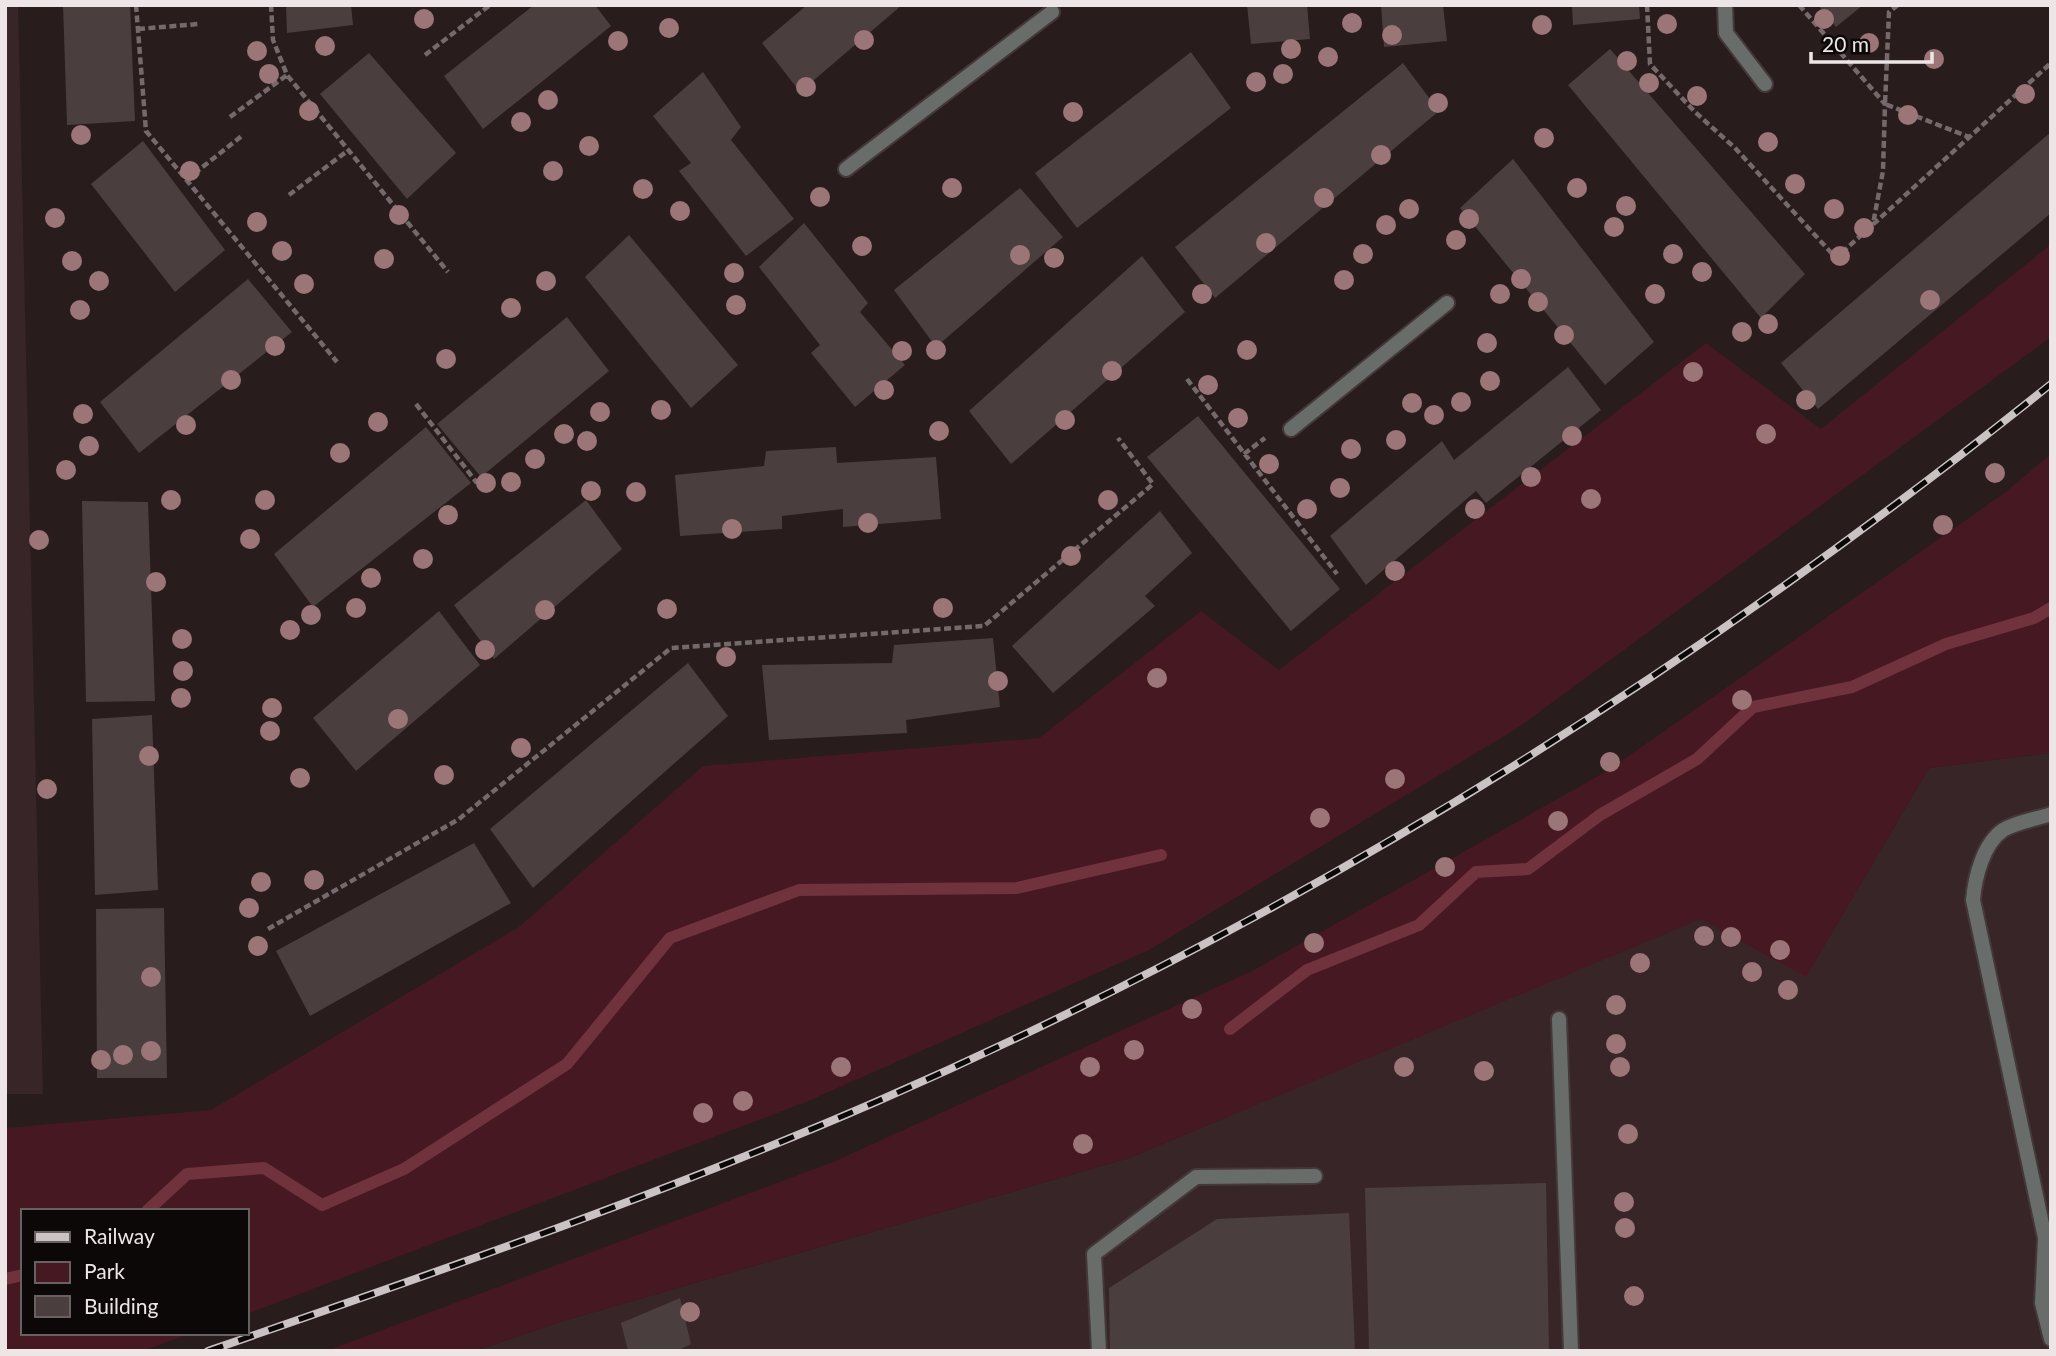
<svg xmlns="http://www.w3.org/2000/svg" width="2056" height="1356" viewBox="0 0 2056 1356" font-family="Lato,sans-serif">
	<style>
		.built { fill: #382528 }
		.green { fill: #461821 }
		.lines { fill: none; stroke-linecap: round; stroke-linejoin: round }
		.stream { stroke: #70323c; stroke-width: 12 }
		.building { fill: #4b3e3f }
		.lane-casing { stroke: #443839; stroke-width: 18 }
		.path { stroke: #746a6b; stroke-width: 4.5; stroke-dasharray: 7 3.5; stroke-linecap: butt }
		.lane { stroke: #686d6a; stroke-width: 14 }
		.rail-casing { stroke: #cbc3c3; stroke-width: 8 }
		.rail { stroke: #0d0808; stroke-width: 5; stroke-dasharray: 16; stroke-linecap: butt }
		.tree { fill: #9c7578 }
	</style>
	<rect width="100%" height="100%" fill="#281c1d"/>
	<!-- built -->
	<path class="built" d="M5,5H18L43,1094H5Z
		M2051,753V1351H475L563,1321L1129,1158L1701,918L1806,976L1929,768Z"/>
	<!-- green -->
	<path class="green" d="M2051,244V337L1516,729L1149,950L806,1102L247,1314V1211H23V1333H192L142,1351H5V1128L211,1110L519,927L703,766L1039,738L1201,611L1279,670L1706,343L1821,429Z
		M2051,454V753L1929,768L1806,977L1701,919L1129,1158L563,1321L475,1351H326L833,1162L1252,971L1607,771L2003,494Z"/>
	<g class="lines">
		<!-- stream -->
		<path class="stream" d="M1230,1029L1307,970L1419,925L1476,872L1528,869L1600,815L1697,759L1753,707L1852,687L1946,644L2034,618L2051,608
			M147,1211L187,1174L264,1168L322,1205L404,1169L567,1064L670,938L799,890L1017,888L1161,855
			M5,1279L23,1275"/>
	</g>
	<!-- building -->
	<path class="building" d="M63,5H130L135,121L67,125Z
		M286,5H351L353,25L287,33Z
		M534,5H595L611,26L483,129L444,76Z
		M807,5H902L800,92L762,43Z
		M1247,5H1307L1310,39L1251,44Z
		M1381,5H1443L1447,41L1384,47Z
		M1572,5H1639L1640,19L1573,25Z
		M1818,5H1863L1836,27Z
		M1610,49L1805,274L1761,318L1568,85Z
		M1191,52L1231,108L1077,228L1035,173Z
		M369,53L456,153L407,199L320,94Z
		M1403,63L1439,111L1215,298L1175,247Z
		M703,72L741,127L731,140L794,219L746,256L679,171L691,163L653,116Z
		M2051,132V213L1818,409L1781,363Z
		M143,141L225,250L175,292L91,184Z
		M1513,159L1654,342L1605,385L1460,208Z
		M1020,188L1063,237L936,347L894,290Z
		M804,223L868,303L860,312L905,365L855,407L811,353L820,345L759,267Z
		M629,235L738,365L691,408L585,277Z
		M1142,256L1185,312L1011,464L969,411Z
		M248,279L292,332L139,453L100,402Z
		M567,317L609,371L481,477L437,424Z
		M1568,367L1601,410L1486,503L1476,491L1366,585L1330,536L1442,441L1454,460Z
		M1198,416L1340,589L1291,631L1147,457Z
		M426,427L471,483L313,607L274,554Z
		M836,447L837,463L936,457L941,519L843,527V509L782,516V529L680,536L675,475L764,466L766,451Z
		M586,500L622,549L494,659L454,605Z
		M82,501L148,502L155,701L86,702Z
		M1160,511L1192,553L1145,596L1155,606L1053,693L1012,646Z
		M439,611L480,665L356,771L313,718Z
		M993,638L1000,707L906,720L907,733L769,740L762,665L892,663L894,645Z
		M688,663L728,716L533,888L490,829Z
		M152,715L158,890L95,895L92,719Z
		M474,843L511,903L310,1016L276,951Z
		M164,908L167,1078H97L96,909Z
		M1546,1183L1549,1351H1369L1365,1188Z
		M1349,1213L1355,1351H1110L1109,1288L1217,1219Z
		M680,1298L691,1344L677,1351H628L621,1323Z"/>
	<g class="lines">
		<defs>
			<path id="lane" d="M1725,5L1726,33L1765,84
				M846,169L1052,12
				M1291,429L1447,303
				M2051,814C2037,819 2016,822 2003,830C1983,844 1975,877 1973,900L2045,1238L2042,1303L2051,1339
				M1559,1019L1571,1351
				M1099,1351L1094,1254L1196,1177L1315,1176"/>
		</defs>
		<!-- lane casing -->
		<use href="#lane" class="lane-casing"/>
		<!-- path -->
		<path class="path" d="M136,5L146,131L337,362
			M271,5L273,40L287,75L448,272
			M1647,5L1650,64L1695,112L1735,148L1836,258L2051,63
			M1799,5L1885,104L1883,171L1873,224
			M1898,5L1889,12L1885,104L1969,137
			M138,29L198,24
			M425,55L490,5
			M230,117L287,75
			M186,180L243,135
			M289,195L346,152
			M1187,379L1337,574
			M416,404L477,483
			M1244,454L1265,438
			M268,929L459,819L671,648L984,626L1153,484L1118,438"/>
		<!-- lane -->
		<use href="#lane" class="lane"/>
		<defs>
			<path id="rail" d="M208,1351C434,1273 659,1196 878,1101C1299,918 1693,671 2051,384"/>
		</defs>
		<!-- rail casing -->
		<use href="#rail" class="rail-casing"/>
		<!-- rail -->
		<use href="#rail" class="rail"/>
	</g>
	<!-- trees -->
	<g class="tree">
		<circle cx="424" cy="19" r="10"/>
		<circle cx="1824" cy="19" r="10"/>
		<circle cx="1352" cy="23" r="10"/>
		<circle cx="1667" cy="24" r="10"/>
		<circle cx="1542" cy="25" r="10"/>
		<circle cx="669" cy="28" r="10"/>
		<circle cx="1392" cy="35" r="10"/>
		<circle cx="864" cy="40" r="10"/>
		<circle cx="618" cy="41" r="10"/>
		<circle cx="1869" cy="43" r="10"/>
		<circle cx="325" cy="46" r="10"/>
		<circle cx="1291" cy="49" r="10"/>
		<circle cx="257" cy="51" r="10"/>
		<circle cx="1328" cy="57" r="10"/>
		<circle cx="1934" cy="59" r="10"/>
		<circle cx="1627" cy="61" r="10"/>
		<circle cx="269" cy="74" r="10"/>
		<circle cx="1283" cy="74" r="10"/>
		<circle cx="1256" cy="82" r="10"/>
		<circle cx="1649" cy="83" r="10"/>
		<circle cx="806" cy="87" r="10"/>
		<circle cx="2025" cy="94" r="10"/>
		<circle cx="1697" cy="96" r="10"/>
		<circle cx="548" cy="100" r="10"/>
		<circle cx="1438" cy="103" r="10"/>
		<circle cx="309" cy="111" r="10"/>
		<circle cx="1073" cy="112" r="10"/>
		<circle cx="1908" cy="115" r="10"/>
		<circle cx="521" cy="122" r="10"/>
		<circle cx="81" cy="135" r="10"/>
		<circle cx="1544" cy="138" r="10"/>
		<circle cx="1768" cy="142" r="10"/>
		<circle cx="589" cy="146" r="10"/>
		<circle cx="1381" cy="155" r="10"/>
		<circle cx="190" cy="171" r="10"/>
		<circle cx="553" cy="171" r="10"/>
		<circle cx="1795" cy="184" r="10"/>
		<circle cx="952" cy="188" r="10"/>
		<circle cx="1577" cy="188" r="10"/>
		<circle cx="643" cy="189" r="10"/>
		<circle cx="820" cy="197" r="10"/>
		<circle cx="1324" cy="198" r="10"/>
		<circle cx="1626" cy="206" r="10"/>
		<circle cx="1409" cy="209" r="10"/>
		<circle cx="1834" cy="209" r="10"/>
		<circle cx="680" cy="211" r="10"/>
		<circle cx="399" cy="215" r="10"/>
		<circle cx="55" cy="218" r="10"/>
		<circle cx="1469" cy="219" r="10"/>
		<circle cx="257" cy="222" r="10"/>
		<circle cx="1386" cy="225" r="10"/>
		<circle cx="1614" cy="227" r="10"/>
		<circle cx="1864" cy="228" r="10"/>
		<circle cx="1456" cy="240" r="10"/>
		<circle cx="1266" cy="243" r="10"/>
		<circle cx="862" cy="246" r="10"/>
		<circle cx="282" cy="251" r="10"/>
		<circle cx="1363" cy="254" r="10"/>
		<circle cx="1673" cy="254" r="10"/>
		<circle cx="1020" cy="255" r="10"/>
		<circle cx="1840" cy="256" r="10"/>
		<circle cx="1054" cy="258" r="10"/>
		<circle cx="384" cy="259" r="10"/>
		<circle cx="72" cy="261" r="10"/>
		<circle cx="1702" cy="272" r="10"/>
		<circle cx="734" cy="273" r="10"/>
		<circle cx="1521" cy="279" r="10"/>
		<circle cx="1344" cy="280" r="10"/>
		<circle cx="99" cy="281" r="10"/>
		<circle cx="546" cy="281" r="10"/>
		<circle cx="304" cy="284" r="10"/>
		<circle cx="1202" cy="294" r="10"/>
		<circle cx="1500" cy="294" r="10"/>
		<circle cx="1655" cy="294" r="10"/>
		<circle cx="1930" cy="300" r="10"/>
		<circle cx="1538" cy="302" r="10"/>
		<circle cx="736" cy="305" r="10"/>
		<circle cx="511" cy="308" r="10"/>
		<circle cx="80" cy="310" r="10"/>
		<circle cx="1768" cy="324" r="10"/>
		<circle cx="1742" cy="332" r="10"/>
		<circle cx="1564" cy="335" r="10"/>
		<circle cx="1487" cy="343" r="10"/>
		<circle cx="275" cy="346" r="10"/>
		<circle cx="936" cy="350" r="10"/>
		<circle cx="1247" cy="350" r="10"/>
		<circle cx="902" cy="351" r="10"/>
		<circle cx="446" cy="359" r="10"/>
		<circle cx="1112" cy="371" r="10"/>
		<circle cx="1693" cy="372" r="10"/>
		<circle cx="231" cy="380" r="10"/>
		<circle cx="1490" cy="381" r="10"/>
		<circle cx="1208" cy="385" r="10"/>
		<circle cx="884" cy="390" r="10"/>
		<circle cx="1806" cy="400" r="10"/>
		<circle cx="1461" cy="402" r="10"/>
		<circle cx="1412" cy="403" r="10"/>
		<circle cx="661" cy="410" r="10"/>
		<circle cx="600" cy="412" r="10"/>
		<circle cx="83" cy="414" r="10"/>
		<circle cx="1434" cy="415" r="10"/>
		<circle cx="1238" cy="418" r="10"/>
		<circle cx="1065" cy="420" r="10"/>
		<circle cx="378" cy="422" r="10"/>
		<circle cx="186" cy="425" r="10"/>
		<circle cx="939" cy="431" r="10"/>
		<circle cx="564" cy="434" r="10"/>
		<circle cx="1766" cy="434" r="10"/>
		<circle cx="1572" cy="436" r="10"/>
		<circle cx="1396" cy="440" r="10"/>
		<circle cx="587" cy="441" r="10"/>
		<circle cx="89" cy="446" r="10"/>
		<circle cx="1351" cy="449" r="10"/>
		<circle cx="340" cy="453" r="10"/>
		<circle cx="535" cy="459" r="10"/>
		<circle cx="1269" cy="464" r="10"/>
		<circle cx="66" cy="470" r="10"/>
		<circle cx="1995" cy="473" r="10"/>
		<circle cx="1531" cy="477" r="10"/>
		<circle cx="511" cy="482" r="10"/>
		<circle cx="486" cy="483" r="10"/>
		<circle cx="1340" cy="488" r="10"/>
		<circle cx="591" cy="491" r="10"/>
		<circle cx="636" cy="492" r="10"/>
		<circle cx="1591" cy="499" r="10"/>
		<circle cx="171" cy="500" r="10"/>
		<circle cx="265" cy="500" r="10"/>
		<circle cx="1108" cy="500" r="10"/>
		<circle cx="1307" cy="509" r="10"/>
		<circle cx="1475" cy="509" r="10"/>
		<circle cx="448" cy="515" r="10"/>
		<circle cx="868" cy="523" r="10"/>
		<circle cx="1943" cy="525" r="10"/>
		<circle cx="732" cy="529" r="10"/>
		<circle cx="250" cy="539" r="10"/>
		<circle cx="39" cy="540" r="10"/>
		<circle cx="1071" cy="556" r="10"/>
		<circle cx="423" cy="559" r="10"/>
		<circle cx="1395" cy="571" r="10"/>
		<circle cx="371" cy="578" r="10"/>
		<circle cx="156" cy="582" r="10"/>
		<circle cx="356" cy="608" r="10"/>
		<circle cx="943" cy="608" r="10"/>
		<circle cx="667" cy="609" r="10"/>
		<circle cx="545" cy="610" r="10"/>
		<circle cx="311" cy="615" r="10"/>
		<circle cx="290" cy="630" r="10"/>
		<circle cx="182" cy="639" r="10"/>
		<circle cx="485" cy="650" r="10"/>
		<circle cx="726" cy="657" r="10"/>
		<circle cx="183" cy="671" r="10"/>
		<circle cx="1157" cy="678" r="10"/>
		<circle cx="998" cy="681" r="10"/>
		<circle cx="181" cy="698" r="10"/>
		<circle cx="1742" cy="700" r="10"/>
		<circle cx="272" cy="708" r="10"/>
		<circle cx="398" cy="719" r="10"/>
		<circle cx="270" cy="731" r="10"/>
		<circle cx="521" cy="748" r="10"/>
		<circle cx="149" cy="756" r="10"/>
		<circle cx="1610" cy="762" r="10"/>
		<circle cx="444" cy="775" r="10"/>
		<circle cx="300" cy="778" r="10"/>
		<circle cx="1395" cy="779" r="10"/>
		<circle cx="47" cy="789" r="10"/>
		<circle cx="1320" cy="818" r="10"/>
		<circle cx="1558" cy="821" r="10"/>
		<circle cx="1445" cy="867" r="10"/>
		<circle cx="314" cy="880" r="10"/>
		<circle cx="261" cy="882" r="10"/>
		<circle cx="249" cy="908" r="10"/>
		<circle cx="1704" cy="936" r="10"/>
		<circle cx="1731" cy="937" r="10"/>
		<circle cx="1314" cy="943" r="10"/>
		<circle cx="258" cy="946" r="10"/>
		<circle cx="1780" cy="950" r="10"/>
		<circle cx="1640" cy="963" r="10"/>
		<circle cx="1752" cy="972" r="10"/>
		<circle cx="151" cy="977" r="10"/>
		<circle cx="1788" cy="990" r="10"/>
		<circle cx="1616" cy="1005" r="10"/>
		<circle cx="1192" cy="1009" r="10"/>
		<circle cx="1616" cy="1044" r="10"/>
		<circle cx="1134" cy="1050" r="10"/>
		<circle cx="151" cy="1051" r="10"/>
		<circle cx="123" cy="1055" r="10"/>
		<circle cx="101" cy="1060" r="10"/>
		<circle cx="841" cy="1067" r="10"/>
		<circle cx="1090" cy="1067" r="10"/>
		<circle cx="1404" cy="1067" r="10"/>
		<circle cx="1620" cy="1067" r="10"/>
		<circle cx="1484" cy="1071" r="10"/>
		<circle cx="743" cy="1101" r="10"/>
		<circle cx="703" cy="1113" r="10"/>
		<circle cx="1628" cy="1134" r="10"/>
		<circle cx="1083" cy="1144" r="10"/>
		<circle cx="1624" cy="1202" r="10"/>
		<circle cx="1625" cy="1228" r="10"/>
		<circle cx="1634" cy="1296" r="10"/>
		<circle cx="690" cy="1312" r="10"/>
	</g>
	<!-- border -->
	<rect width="2056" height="1356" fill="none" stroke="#eee6e6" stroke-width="14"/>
	<!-- legend -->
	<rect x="21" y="1209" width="228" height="126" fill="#0d0808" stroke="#676161" stroke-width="2"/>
	<rect x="35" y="1232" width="35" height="10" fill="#cbc3c3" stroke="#676161" stroke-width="2"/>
	<text x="84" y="1244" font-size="21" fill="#eee6e6">Railway</text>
	<rect x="35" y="1262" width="35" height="21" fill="#461821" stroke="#676161" stroke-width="2"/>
	<text x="84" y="1279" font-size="21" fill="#eee6e6">Park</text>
	<rect x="35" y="1296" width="35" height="21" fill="#4b3e3f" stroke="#676161" stroke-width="2"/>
	<text x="84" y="1314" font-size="21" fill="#eee6e6">Building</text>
	<!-- scale -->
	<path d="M1811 52v10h121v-10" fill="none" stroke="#eee6e6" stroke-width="3.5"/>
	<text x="1822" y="52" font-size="21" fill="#eee6e6" stroke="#0d0808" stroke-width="5" paint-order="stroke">20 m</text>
</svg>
